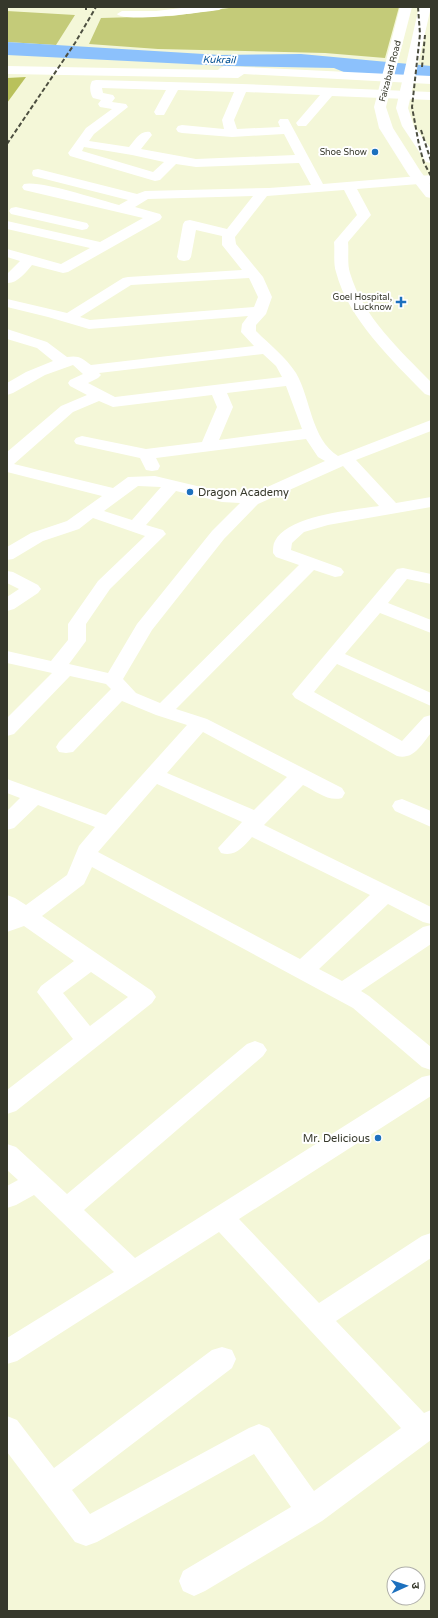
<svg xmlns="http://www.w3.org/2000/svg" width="438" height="1618" viewBox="0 0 438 1618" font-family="'Varela Round','Noto Sans Devanagari',sans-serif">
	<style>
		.green { fill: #c4cb79 }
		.forest { fill: #b9c15b }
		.water { fill: #8cc1fc }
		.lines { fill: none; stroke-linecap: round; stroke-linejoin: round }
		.minor { fill: #fff; fill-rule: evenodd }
		.major { fill: #fff; fill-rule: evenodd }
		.rail { stroke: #4d4f40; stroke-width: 2; stroke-dasharray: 4.5 2.5; stroke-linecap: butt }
		.poi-dot { fill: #1c70be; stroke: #fff; stroke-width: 1.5 }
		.labels { text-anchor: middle; stroke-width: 4; stroke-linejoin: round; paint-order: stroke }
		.far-street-label { font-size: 9px; fill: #36382b; stroke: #fff }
		.far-poi-label { font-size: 9px; fill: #36382b; stroke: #fff; text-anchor: end }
		.far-water-label { font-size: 10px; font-style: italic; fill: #035192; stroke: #fff }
		.poi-label { font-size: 11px; fill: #36382b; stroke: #fff; text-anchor: start }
	</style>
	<rect width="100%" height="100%" fill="#f4f7d8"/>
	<!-- green -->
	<path class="green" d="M236,7H399L385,58L325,53L158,49L89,44L101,18L172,16Z
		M7,11L75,15L56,45L7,42Z"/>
	<!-- forest -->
	<path class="forest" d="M26,77L7,103V78Z"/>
	<!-- water -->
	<path class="water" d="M7,42L220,55L301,54L431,66V78L346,73L334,68L228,66L7,55Z"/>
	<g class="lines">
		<!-- minor -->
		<path class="minor" d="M190,7H224L219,10C204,12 124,23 117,14L122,11H156Z
			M7,66L218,70L220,68L224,66L431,76V84L244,74L238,78L7,74Z
			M96,80L242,84L431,92V100L332,96L306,126H298L296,123L320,95L246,92L234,120L237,129L280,127L278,122L280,119H288L323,184L431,175V183L357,189L371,215L348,242C349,252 347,264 350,273C363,317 400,350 431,382V396L425,394C393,361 348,319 336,272C333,263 335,252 334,242L357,215L344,190L267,196L235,237L236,244L263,277L272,297L266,314L256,325V331C270,345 285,356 296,373C311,399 311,439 338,456L431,420V431L356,460L396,503L431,497V507L328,525L304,532L292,543L291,550L341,568L344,572L341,576L335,577L314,570L176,709L207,719L342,788L345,793L342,798C328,802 316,791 303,785L264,825L431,907V924L423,922L388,904L319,969L342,981L423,927L431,925V944L361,991L369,996L431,1047V1070L422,1067L353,1008L92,867L84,884L42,916L152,991L156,997L152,1003L16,1111L7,1114V1090L73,1039L37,992L41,986L74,961L24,926L7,932V895L15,898L26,905L67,875L79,846L95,827L38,805L14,828L7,830V811L20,798L7,793V779L106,815L187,725L156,715L122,701L73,752L66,753L59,752L56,747L59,742L111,689L106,684L70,676L14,734L7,736V718L52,673L7,663V651L51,661L68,640V624L98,581L145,536L93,518L79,529L43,541L13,559L7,560V547L31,533L67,521L102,496L7,472V452L61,406L87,395L70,386L68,383L70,380L83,374L73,365L45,375L13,393L7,395V383L26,372L53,361L37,348L7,339V329L47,342L67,357C79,355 82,358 91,365L254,346L241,332L242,324L248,316L89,329L48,317L7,307V299L67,313L123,278L128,277L242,270L222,245V236L196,230L191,257L189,260L184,261L179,260L177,257L183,224L185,221L190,220L227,229L253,196L148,199L135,207L160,214L162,217L160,220L68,272L63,273L32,265C26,272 17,284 7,283V274L20,261L7,257V249L61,264L90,248L7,229V221L100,242L143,218L24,190L22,187L24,184C40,180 100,200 119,205L128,200L33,176L32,173L33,170L38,169L137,194L145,191L269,188L311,185L299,163L196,167L176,164L160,180L155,181L70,156L68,153L86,128L112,109L100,107L98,104L101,100L93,98C90,94 89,86 92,81ZM102,88L166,90L154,112L156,115H164L178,90L234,92L222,120L224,129L182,125L178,126L176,129L178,132L182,133L232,137L284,134L295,155L196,159L141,149L152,135L150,132C140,130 135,140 129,147L89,141L94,134L128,107L126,104L112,102L115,98L113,95L103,93ZM84,147L132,155L164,162L153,172L82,151ZM249,278L258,297L254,307L90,320L80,317L131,285ZM263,354L276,366L282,377L115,397L88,383L98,378L101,375L99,373ZM286,386L302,429L219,440L233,407L227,393ZM212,395L217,407L202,442L146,449L82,436L76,438L74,441L76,444L140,458L146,470L152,471L158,470L160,466L156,458L306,439L318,457L325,461L254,493L222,492L155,476L128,477L113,488L14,464L73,412L99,401L113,407ZM343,466L379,506C353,510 288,515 275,541C273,544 273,549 273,553L276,557L299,565L160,703L136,693L123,679L152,630L224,539L258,504ZM138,486L161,487L132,520L104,511ZM176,491L222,502L240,503L212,531L137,624L108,673L69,664L86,641V624L110,589L166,534L163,530L146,525ZM203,732L287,777L254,810L167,773ZM157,784L242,822L218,848L221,853C236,857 243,847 252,837L370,895L300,959L98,852ZM91,972L128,997L90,1026L63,993Z
			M16,207L87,223L89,226L87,229L82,230L11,214L9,211L11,208Z
			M403,568L431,574V584L407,579L388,603L431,620V633L380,613L345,654L431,693V706L337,664L314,692L402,741L424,717L431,715V733C421,745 414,760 397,756L295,698L292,694L397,569Z
			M7,571L13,572L38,585L41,589L38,593L14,609L7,611V597L19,589L7,583Z
			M402,799L431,811V827L395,811L392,806L395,801Z
			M255,1041L263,1044L267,1050L263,1056L84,1210L135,1258L422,1077L431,1075V1096L239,1219L319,1303L422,1236L431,1233V1258L336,1321L424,1413L431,1410V1440L322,1521L205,1591L194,1596L183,1591L179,1581L183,1571L291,1507L254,1454L97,1542L86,1546L75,1542L7,1452V1416L17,1420L54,1468L212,1350L222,1347L232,1350L236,1359L232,1368L72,1490L90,1514L249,1428L259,1424L269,1428L314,1491L401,1428L219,1232L17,1361L7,1364V1338L114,1272L34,1195L16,1205L7,1208V1186L18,1180L7,1170V1144L16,1147L67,1194L247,1044Z"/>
		<!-- major -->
		<path class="major" d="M400,7H412L386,107L393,128L421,172L431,185V198L426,197L408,174L379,128L374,107Z
			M419,7H431L408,108L414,126L431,149V163L426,162L402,126L396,108Z"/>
		<!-- rail -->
		<path class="rail" d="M86,7V10
			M418,7L420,34L412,107L419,145L424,163L431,176
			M422,67L425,35
			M421,130L431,161
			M7,144L75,43L96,7"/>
	</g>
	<!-- markers -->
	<g class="poi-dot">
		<circle cx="375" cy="152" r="4"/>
		<path d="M399 296h4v4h4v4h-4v4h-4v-4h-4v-4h4z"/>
		<circle cx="190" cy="492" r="4"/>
		<circle cx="378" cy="1138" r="4"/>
	</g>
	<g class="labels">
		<!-- far-street labels -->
		<g class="far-street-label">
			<text transform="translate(390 71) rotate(-75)" y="3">Faizabad Road</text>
		</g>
		<!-- far-poi labels -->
		<g class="far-poi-label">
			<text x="367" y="155">Shoe Show</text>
			<text x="392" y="300">Goel Hospital,<tspan x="392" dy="10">Lucknow</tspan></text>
		</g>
		<!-- far-water labels -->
		<g class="far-water-label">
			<text transform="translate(219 59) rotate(1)" y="4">Kukrail</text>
		</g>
		<!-- poi labels -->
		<g class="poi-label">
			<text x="198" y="496">Dragon Academy</text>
			<text x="370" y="1142" text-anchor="end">Mr. Delicious</text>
		</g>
	</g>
	<!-- border -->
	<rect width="438" height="1618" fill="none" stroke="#36382b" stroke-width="16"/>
	<!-- north arrow -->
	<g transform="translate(406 1586) rotate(87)"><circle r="19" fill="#ffffff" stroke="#afafaa"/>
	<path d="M0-3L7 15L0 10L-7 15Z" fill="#1c70be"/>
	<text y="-6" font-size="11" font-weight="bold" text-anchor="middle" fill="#36382b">उ</text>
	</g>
</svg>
